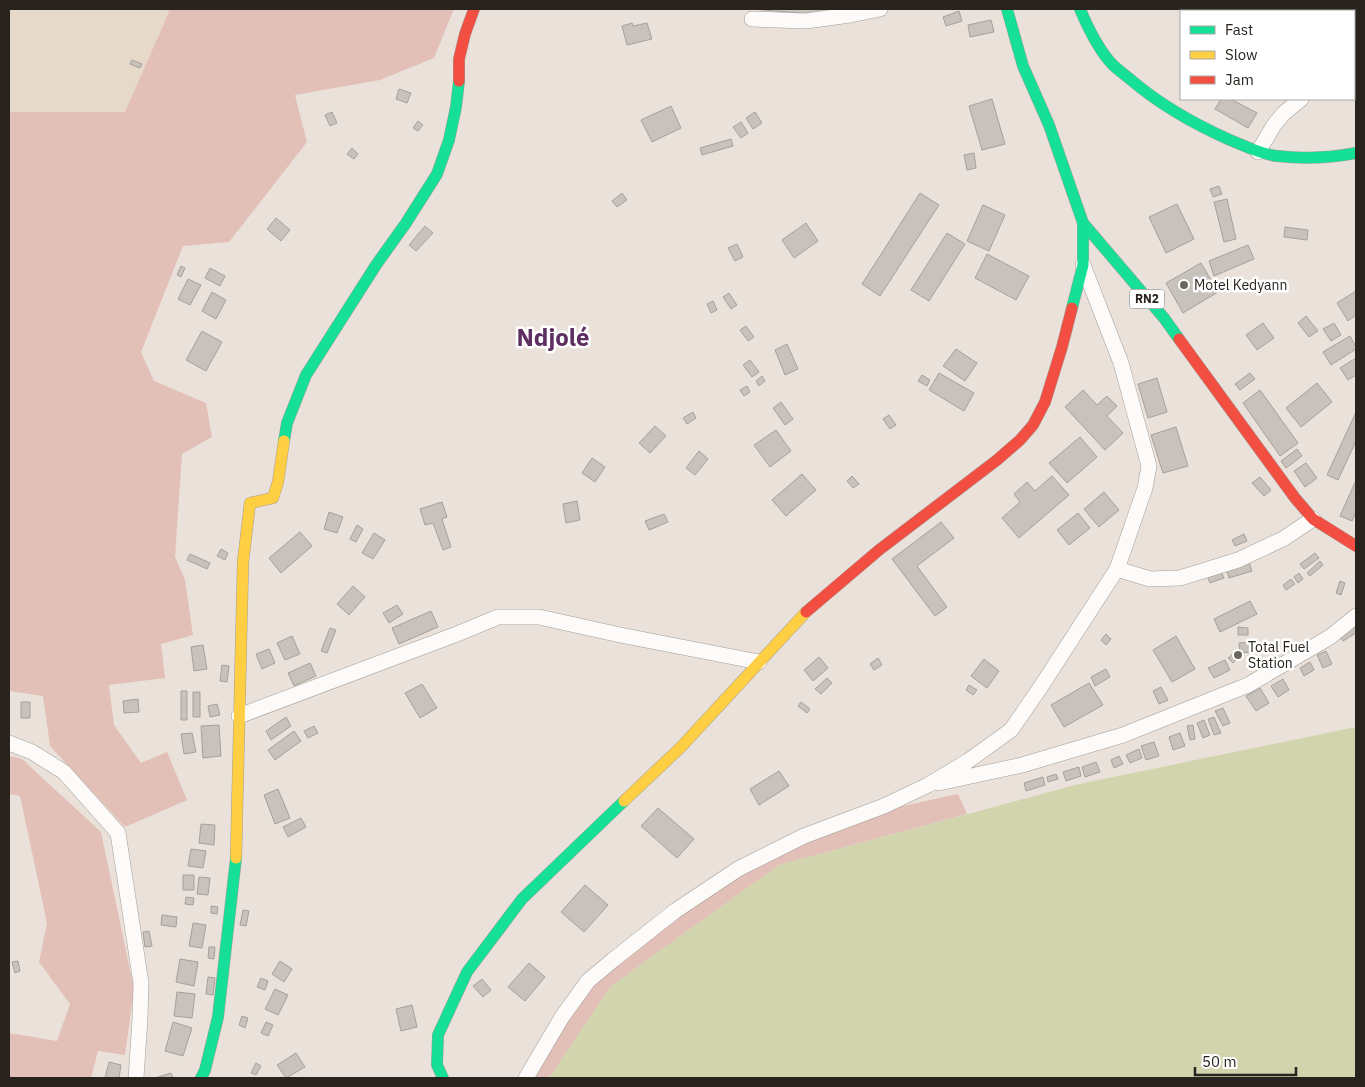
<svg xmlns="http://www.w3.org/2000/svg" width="1365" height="1087" viewBox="0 0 1365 1087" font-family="'IBM Plex Sans',sans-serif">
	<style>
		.built { fill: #e7d9c9 }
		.green { fill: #e2bfb7 }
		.water { fill: #d1d4ac }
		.building { fill: #c8c2bc; stroke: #a7a09a }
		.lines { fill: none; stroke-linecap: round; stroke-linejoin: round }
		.street-casing { stroke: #a49d97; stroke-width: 16 }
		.fast-casing { stroke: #a49d97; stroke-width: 12 }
		.slow-casing { stroke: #a49d97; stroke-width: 12 }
		.jam-casing { stroke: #a49d97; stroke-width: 12 }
		.street { stroke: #fcfbf9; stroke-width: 15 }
		.fast { stroke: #16e098; stroke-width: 11 }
		.slow { stroke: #ffcf43; stroke-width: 11 }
		.jam { stroke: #f24e42; stroke-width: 11 }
		.poi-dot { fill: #6c665f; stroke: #fff; stroke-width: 2 }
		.labels { text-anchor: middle; stroke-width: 5; stroke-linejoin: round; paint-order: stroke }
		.shield { fill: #fff; stroke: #686561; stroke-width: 1 }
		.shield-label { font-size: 12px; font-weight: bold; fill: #28231d }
		.poi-label { font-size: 14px; fill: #28231d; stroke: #fff; text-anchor: start }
		.town-label { font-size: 24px; font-weight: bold; fill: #5d2e60; stroke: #fff }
	</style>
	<rect width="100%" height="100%" fill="#eae2da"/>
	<!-- built -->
	<path class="built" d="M9,9H166L169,12L125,113L9,112Z"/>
	<!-- green -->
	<path class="green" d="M166,9H454L434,58L380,80L295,95L307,142L229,242L183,246L141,352L154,381L206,403L212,437L182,454L175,557L185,580L193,635L161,644L165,678L109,685L114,725L141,763L167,752L187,800L125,827L50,746L43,696L9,691V112H125L169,12Z
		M9,756L22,759L101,832L134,989L125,1055L98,1051L91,1078H9V1033L57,1041L70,1004L39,962L47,923L20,796L9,794Z
		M958,794L967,814L779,865L611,986L549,1078H529L592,983L712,890L784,853L889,809Z"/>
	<!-- water -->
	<path class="water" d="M1356,727V1078H549L611,986L779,865L1079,784Z"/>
	<!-- building -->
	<path class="building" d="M752,9H822V15Z
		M959,11L962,21L946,26L943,17Z
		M991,20L994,32L970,37L968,25Z
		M632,23L633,26L647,23L652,39L627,45L622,26Z
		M132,60L142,64L140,68L130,64Z
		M399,89L411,93L407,103L396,99Z
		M992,99L1005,144L982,150L969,106Z
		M1221,99H1231L1257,113L1248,128L1215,109Z
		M671,106L681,128L652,142L641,120Z
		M332,112L337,123L330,126L325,115Z
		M755,112L762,123L753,129L746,118Z
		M418,121L423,125L418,131L413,128Z
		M741,122L748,133L741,138L733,127Z
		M731,139L733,146L702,155L700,148Z
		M352,148L358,154L354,159L347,154Z
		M974,153L976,168L967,170L964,155Z
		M1219,186L1222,194L1213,197L1210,189Z
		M622,193L627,200L617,207L612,201Z
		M920,193L939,205L880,296L862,284Z
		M1227,199L1236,239L1224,242L1214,202Z
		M1177,204L1194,239L1166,253L1149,217Z
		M983,205L1005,215L989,251L967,241Z
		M276,218L290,230L281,241L267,229Z
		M806,223L818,241L794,258L782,240Z
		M425,226L433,233L416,251L409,245Z
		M1285,227L1308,230L1307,240L1284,237Z
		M947,233L965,244L929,301L911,290Z
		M737,244L743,257L735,261L728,248Z
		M1248,245L1254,259L1214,276L1209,261Z
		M987,254L1029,276L1016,300L975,278Z
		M1201,263L1218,292L1183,313L1166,283Z
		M181,266L185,268L181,277L177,275Z
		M210,268L225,276L220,286L205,278Z
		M188,279L201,285L190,305L178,299Z
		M1356,291V315L1348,321L1337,303Z
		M212,292L226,300L216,319L202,311Z
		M729,293L737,305L731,309L723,297Z
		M713,301L717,310L711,313L707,304Z
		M1306,316L1318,331L1309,337L1298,323Z
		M1263,323L1274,338L1257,350L1246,335Z
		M1334,323L1341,335L1331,341L1323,329Z
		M746,326L754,337L748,341L740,330Z
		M202,331L222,342L206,371L186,360Z
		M1350,336L1356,347V349L1331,365L1323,352Z
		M787,344L798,369L785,375L775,350Z
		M956,349L977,363L965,381L943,366Z
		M1356,358V375L1348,380L1340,368Z
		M750,360L759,372L752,377L743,365Z
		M939,373L974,393L964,411L929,390Z
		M1250,373L1255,379L1240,390L1235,384Z
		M922,375L930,380L927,386L918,381Z
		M762,376L765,381L759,386L756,381Z
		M1157,378L1167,412L1148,418L1138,384Z
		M1317,383L1332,402L1301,427L1286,408Z
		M747,386L750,392L744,396L740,390Z
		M1083,390L1097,405L1107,396L1117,406L1107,416L1123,433L1105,450L1065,407Z
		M1260,390L1298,443L1280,456L1243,403Z
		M781,402L793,419L785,425L773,408Z
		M693,412L696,418L687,424L683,418Z
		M1356,412V441L1338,480L1327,475Z
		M889,415L896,425L890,429L883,419Z
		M655,426L666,436L650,453L639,443Z
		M1176,427L1188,466L1163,473L1151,435Z
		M776,430L791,451L770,467L754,445Z
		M1080,437L1097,457L1067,483L1049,463Z
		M1297,449L1302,456L1286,468L1281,461Z
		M699,451L708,459L695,475L686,468Z
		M592,458L605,467L595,482L582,473Z
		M1306,463L1317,478L1305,487L1294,471Z
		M802,474L816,490L786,516L772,500Z
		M852,476L859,484L853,488L847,481Z
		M1052,476L1069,495L1019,538L1002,518L1020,502L1014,494L1027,482L1035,491Z
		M1260,477L1271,490L1264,496L1252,483Z
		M1356,480V512L1352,521L1340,516Z
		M1104,492L1119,510L1099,527L1084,509Z
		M577,501L580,520L566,523L563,504Z
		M442,502L447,517L442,519L451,547L443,550L433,523L425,525L420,509Z
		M329,512L343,517L337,533L324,529Z
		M1078,513L1090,528L1069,545L1057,530Z
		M664,514L668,522L649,530L645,521Z
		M941,522L954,538L917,566L947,607L935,616L892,559Z
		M357,525L363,529L356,542L350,539Z
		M300,532L312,546L281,573L269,558Z
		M374,533L385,540L373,559L362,553Z
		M1244,534L1247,541L1235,546L1232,540Z
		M221,549L228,553L225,560L217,556Z
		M1315,553L1319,558L1304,569L1300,564Z
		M190,554L210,563L207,569L187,560Z
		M1320,561L1323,565L1310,576L1307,573Z
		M1249,562L1252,571L1229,578L1226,569Z
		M1221,571L1224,578L1210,583L1207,576Z
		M1299,573L1303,579L1298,583L1294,577Z
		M1291,579L1295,584L1286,590L1283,585Z
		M1340,581L1345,583L1341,595L1336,593Z
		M353,586L365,597L349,615L337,604Z
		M1250,601L1257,614L1220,632L1214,619Z
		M397,605L403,614L389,623L383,613Z
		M431,611L438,627L399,644L392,628Z
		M1356,626V633L1343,641L1340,636Z
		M1238,627L1248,628V635H1238Z
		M330,628L336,630L327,653L321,651Z
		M1106,634L1111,639L1106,645L1101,640Z
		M292,636L300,654L285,660L277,643Z
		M1176,636L1195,669L1172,682L1153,650Z
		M1252,642L1253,652L1240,653L1239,643Z
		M203,645L207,669L194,671L191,647Z
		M269,649L275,663L262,669L256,654Z
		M1237,650L1241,655L1233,663L1228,658Z
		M1326,651L1332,664L1323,668L1317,655Z
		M819,657L828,668L813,681L804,670Z
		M878,658L882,665L874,670L870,664Z
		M984,659L999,671L987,688L971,676Z
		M1225,660L1230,670L1214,678L1208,668Z
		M1310,662L1314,670L1304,676L1300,668Z
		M310,663L316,676L294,686L288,673Z
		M222,665L229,666L227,682L220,681Z
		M1106,669L1110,677L1095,686L1091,677Z
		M827,678L832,683L821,694L815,689Z
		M1283,679L1289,690L1278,697L1271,686Z
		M1089,683L1103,705L1064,727L1051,705Z
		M422,684L437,708L420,718L405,693Z
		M969,685L977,690L973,695L966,690Z
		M1161,687L1168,700L1159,704L1153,691Z
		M1260,688L1269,703L1256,711L1246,696Z
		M181,691H187V720H181Z
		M193,692H200V717H193Z
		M138,699L139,712L124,713L123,701Z
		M21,702H30V718H21Z
		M801,702L810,709L807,713L798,706Z
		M217,704L220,715L210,717L208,706Z
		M1223,708L1230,723L1223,726L1215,711Z
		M286,717L291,726L271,740L266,731Z
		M1214,717L1221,733L1214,735L1208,719Z
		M1204,720L1210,735L1203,738L1197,723Z
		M219,725L221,756L203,758L201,726Z
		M1193,725L1195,739L1190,740L1187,726Z
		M314,726L318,733L308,738L304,731Z
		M294,731L301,741L275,760L268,750Z
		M192,733L196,752L184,754L181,734Z
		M1180,733L1185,746L1173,750L1169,737Z
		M1154,742L1159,756L1146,760L1141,746Z
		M1139,749L1142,758L1130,763L1126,755Z
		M1119,756L1123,764L1114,768L1111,760Z
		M1096,762L1100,772L1085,777L1082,767Z
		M1079,767L1081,776L1066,781L1063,772Z
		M779,771L789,786L759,805L750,789Z
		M1056,774L1058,779L1048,782L1047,777Z
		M1043,777L1045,785L1026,791L1024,783Z
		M278,789L290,818L275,824L264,795Z
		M658,808L694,839L677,858L641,826Z
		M301,818L306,827L288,837L283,827Z
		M201,824L215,825L214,845L199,843Z
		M191,849L206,851L203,868L188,866Z
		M183,875H194V890H183Z
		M199,877L210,878L208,895L197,894Z
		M585,885L608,905L584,932L561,912Z
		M186,897L194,898L193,905L185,904Z
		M211,906L218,907L217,914L211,913Z
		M243,910L249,911L246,926L240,925Z
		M162,915L177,917L176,927L161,925Z
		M193,923L206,925L202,948L189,946Z
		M149,931L152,946L145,947L143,932Z
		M209,947H215L214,959L208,958Z
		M180,959L198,962L194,986L176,982Z
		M18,961L20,971L15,973L12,962Z
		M280,961L292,969L284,982L272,974Z
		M529,963L545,977L525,1001L508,987Z
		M208,977L215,978L213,995L206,994Z
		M261,978L268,981L265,990L257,987Z
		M482,979L491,990L483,997L473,986Z
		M275,989L288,995L278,1015L265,1009Z
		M177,992L195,994L192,1018L174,1016Z
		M412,1005L417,1027L401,1031L396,1009Z
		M242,1016L248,1018L245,1028L239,1025Z
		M173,1022L192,1028L183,1056L165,1051Z
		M266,1022L273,1025L268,1036L261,1033Z
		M296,1053L305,1067L286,1078L277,1065Z
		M109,1062L121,1065L119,1078H105Z
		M256,1063L261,1066L256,1075L251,1073Z
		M171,1073L173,1078H155Z"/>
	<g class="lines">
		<defs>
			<path id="street" d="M1346,11L1347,9
				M752,19L806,21L850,15L880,9
				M1258,152L1274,125L1284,113L1301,99
				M1117,569L1150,579L1180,578L1238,560L1283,539L1313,519
				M239,716L457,634L498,617H539L620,635L759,662
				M9,743L32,752L64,772L118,833L141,983L140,1019L136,1078
				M939,783L1022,765L1123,735L1248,685L1330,637L1356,616
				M526,1078L562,1017L588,981L613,960L675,911L738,869L804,836L884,806L928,785L968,761L1011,730L1040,688L1117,569L1145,488L1149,466L1121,363L1083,265"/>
			<path id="fast" d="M1007,9L1023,66L1049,125L1083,223L1164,318L1179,339
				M1080,9C1088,28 1098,49 1112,64C1118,70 1124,74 1130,79C1160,105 1194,124 1230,140C1245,146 1260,154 1277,156C1303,159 1330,158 1356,153
				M1072,308L1083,265V223
				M284,441L287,423L306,375L376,265L406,223L437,174L449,140L456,107L459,81
				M201,1078L205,1070L218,1017L236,858
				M443,1078L437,1065L438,1035L467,972L522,899L624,801"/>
			<path id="slow" d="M624,801L681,747L806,612
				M236,858L243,562L250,503L273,498L278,482L284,441"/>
			<path id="jam" d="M459,81V59L465,34L474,9
				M1179,339L1295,498L1313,519L1356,546
				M806,612L879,550L997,460L1020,440L1033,425L1045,402L1062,347L1072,308"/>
		</defs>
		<!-- street casing -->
		<use href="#street" class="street-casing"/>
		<!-- fast casing -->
		<use href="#fast" class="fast-casing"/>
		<!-- slow casing -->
		<use href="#slow" class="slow-casing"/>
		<!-- jam casing -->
		<use href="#jam" class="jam-casing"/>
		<!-- street -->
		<use href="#street" class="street"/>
		<!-- fast -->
		<use href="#fast" class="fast"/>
		<!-- slow -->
		<use href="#slow" class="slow"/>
		<!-- jam -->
		<use href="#jam" class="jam"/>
	</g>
	<!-- markers -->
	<g class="poi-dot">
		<circle cx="1184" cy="285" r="5"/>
		<circle cx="1238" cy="655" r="5"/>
	</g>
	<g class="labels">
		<!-- shield labels -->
		<rect class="shield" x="1129.5" y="289.5" width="35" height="19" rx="4"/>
		<g class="shield-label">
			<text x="1147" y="303">RN2</text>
		</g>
		<!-- poi labels -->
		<g class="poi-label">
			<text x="1194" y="290">Motel Kedyann</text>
			<text x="1248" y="652">Total Fuel<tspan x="1248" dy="16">Station</tspan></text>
		</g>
		<!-- town labels -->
		<g class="town-label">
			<text x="553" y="346">Ndjolé</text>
		</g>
	</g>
	<!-- border -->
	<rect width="1365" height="1087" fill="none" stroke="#28231d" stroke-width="20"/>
	<!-- legend -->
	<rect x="1180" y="10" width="175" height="90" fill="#ffffff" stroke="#a9a7a5"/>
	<rect x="1190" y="26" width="25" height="8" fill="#16e098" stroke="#a9a7a5"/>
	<text x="1225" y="35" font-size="15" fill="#28231d">Fast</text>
	<rect x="1190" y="51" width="25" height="8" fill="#ffcf43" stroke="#a9a7a5"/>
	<text x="1225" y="60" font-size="15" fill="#28231d">Slow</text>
	<rect x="1190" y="76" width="25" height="8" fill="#f24e42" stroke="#a9a7a5"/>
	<text x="1225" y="85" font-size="15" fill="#28231d">Jam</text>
	<!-- scale -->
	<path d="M1195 1067v8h101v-8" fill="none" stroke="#28231d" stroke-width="2.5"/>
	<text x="1202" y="1067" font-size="15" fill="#28231d" stroke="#ffffff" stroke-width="4" paint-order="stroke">50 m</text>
</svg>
